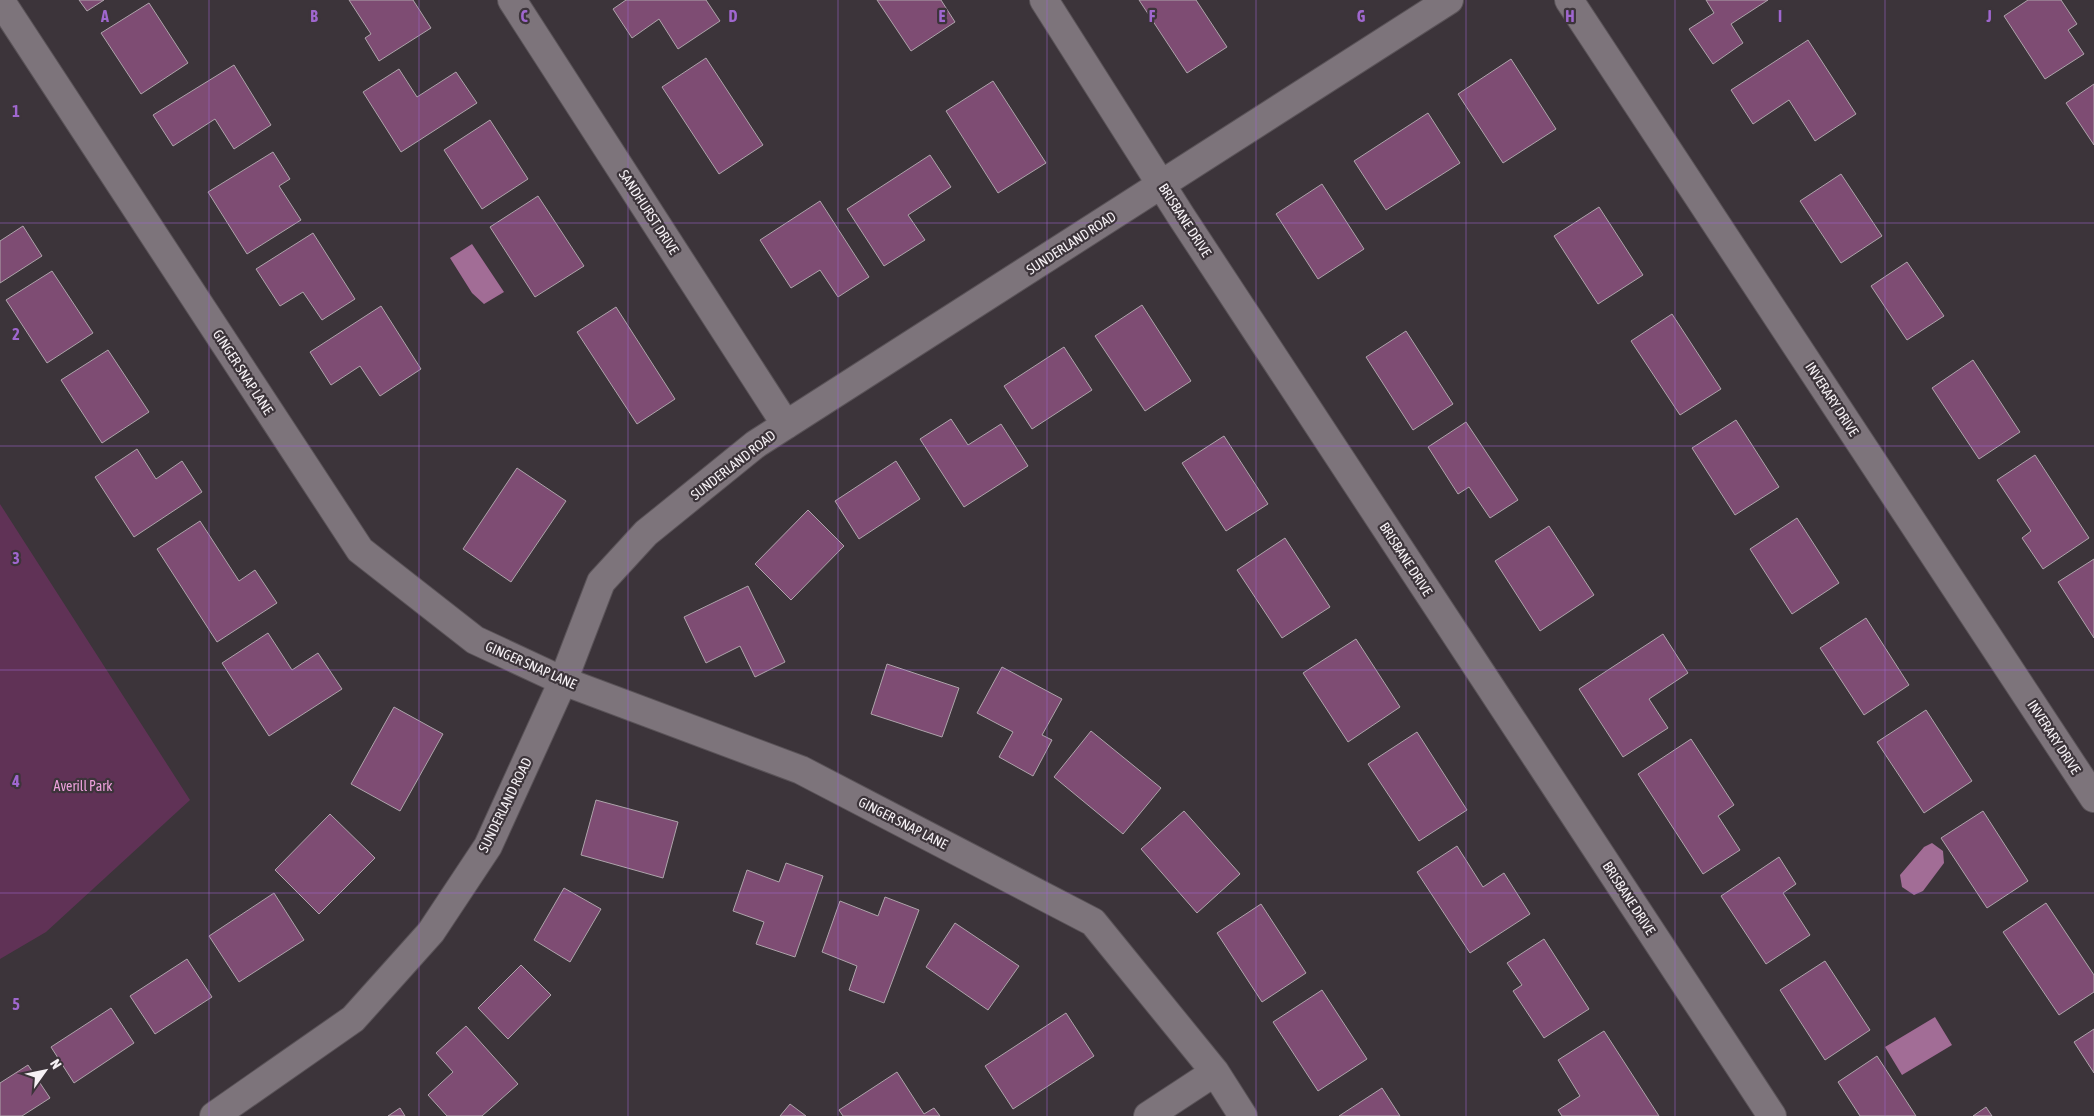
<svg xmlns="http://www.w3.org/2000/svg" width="2094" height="1116" viewBox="0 0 2094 1116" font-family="'Asap Condensed',sans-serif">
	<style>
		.green { fill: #603256 }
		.water { fill: #a26d96 }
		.building { fill: #7e4c73; stroke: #aea4ab }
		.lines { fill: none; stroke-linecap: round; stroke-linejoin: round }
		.minor-casing { stroke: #5a5358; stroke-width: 30 }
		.minor { stroke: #7d747b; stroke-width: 28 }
		.grid { fill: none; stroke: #a067cf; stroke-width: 1; stroke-opacity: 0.55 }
		.labels { text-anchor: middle; stroke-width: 4.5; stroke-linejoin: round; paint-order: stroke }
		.street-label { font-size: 14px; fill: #f6f1f5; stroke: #3c343a }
		.park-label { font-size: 14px; fill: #eda1dc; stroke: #3c343a }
		.grid-label { font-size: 16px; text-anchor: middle; font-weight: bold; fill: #a067cf; stroke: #3c343a; stroke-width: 4.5; stroke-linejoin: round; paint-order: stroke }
	</style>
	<rect width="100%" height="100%" fill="#3c343a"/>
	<!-- green -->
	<path class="green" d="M0,504L190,800L46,932L0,959Z"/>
	<!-- water -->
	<path class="water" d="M472,244L504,292L484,304L472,293L450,258Z
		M1932,843L1943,851L1944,863L1923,891L1914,895L1902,887L1900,875L1924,847Z
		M1935,1017L1952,1045L1902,1075L1885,1047Z"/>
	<!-- building -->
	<path class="building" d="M79,0H104L87,11Z
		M349,0H413L431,28L379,61L365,38L371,34Z
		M626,0H706L720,21L678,49L659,19L632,38L613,9Z
		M877,0H941L955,22L911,51Z
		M1139,0H1196L1227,47L1187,73Z
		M1706,0H1768L1731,24L1743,43L1713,64L1689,29L1714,13Z
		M2028,0H2061L2077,24L2068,30L2084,54L2045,79L2004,16Z
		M149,3L188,63L141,94L101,33Z
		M1808,40L1856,114L1815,141L1789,100L1753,124L1731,90Z
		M706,58L763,145L719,174L662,87Z
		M1511,59L1556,129L1503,163L1458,94Z
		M234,65L271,125L234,149L215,119L173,146L153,115Z
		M399,69L417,97L456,72L477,103L401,152L363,92Z
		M993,81L1046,163L998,193L946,111Z
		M2094,84V145L2066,103Z
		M1428,113L1460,163L1386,210L1354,161Z
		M490,120L528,179L482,209L444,150Z
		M273,152L290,179L279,186L301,220L247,254L208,192Z
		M930,155L951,187L908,215L925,240L884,266L847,209Z
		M1841,174L1882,236L1841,263L1800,201Z
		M1322,184L1364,249L1318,279L1276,214Z
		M538,196L584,266L535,297L490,227Z
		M820,201L869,277L838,297L820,270L791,288L760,240Z
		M1599,207L1643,275L1598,304L1554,236Z
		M23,226L42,256L0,283V241Z
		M313,233L355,299L322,320L303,292L280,306L256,269Z
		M1907,262L1944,316L1907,340L1871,286Z
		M52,271L93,333L47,363L6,300Z
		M1142,305L1191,381L1145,411L1095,336Z
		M381,306L421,369L380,396L360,366L331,385L310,352Z
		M616,307L675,399L637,424L577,332Z
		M1672,314L1721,389L1680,415L1631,341Z
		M1406,331L1453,404L1413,430L1366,357Z
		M1064,347L1092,390L1032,429L1004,386Z
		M108,350L149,412L102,443L61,380Z
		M1973,360L2020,432L1979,459L1932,388Z
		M951,419L968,445L1001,424L1028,466L964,507L920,439Z
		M1736,420L1779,487L1735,515L1692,448Z
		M1466,422L1518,500L1490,518L1469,487L1458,494L1428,447Z
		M1224,436L1268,504L1226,531L1182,463Z
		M137,449L156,479L182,461L202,492L134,537L95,477Z
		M2035,455L2089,538L2043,569L2022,538L2031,531L1997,480Z
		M896,461L920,499L859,539L835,501Z
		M517,468L566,501L511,582L463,549Z
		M808,510L844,546L791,600L755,564Z
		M1797,518L1839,583L1792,614L1750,549Z
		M200,521L239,581L255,570L277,603L217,642L157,549Z
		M1549,526L1594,595L1540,631L1495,561Z
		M1285,538L1330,607L1282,638L1237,570Z
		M2094,559V638L2058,582Z
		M748,586L785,662L755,677L740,646L706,663L684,617Z
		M1866,618L1909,685L1864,715L1820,648Z
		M268,633L292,670L318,653L342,689L269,736L222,663Z
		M1663,634L1688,673L1649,699L1668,728L1623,757L1579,689Z
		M1356,639L1400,707L1348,742L1303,673Z
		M887,664L959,688L942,737L871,714Z
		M1002,667L1062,699L1042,735L1052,740L1033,776L999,757L1013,732L977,713Z
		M394,707L443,734L400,811L351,784Z
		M1926,710L1972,781L1924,813L1877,742Z
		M1091,731L1161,788L1123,834L1054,777Z
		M1417,732L1467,810L1419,841L1368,764Z
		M1691,739L1734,805L1718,816L1740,850L1703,874L1638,774Z
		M596,800L678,822L663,878L581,855Z
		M1184,811L1240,874L1197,913L1141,849Z
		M1983,811L2028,881L1987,908L1941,838Z
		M330,814L375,858L319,914L275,870Z
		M1457,846L1483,887L1504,873L1530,914L1470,953L1417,872Z
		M1779,857L1796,884L1783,893L1810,935L1766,964L1721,896Z
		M786,863L823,876L795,957L756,944L764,922L733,911L747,870L779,882Z
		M564,888L601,909L570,962L534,940Z
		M274,893L304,940L239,982L209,936Z
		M885,897L919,910L884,1003L849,990L857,966L822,952L840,901L878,916Z
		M2046,903L2094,975V992L2059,1015L2003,932Z
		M1261,904L1306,973L1262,1002L1217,933Z
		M955,923L1019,966L988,1010L926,967Z
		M1544,939L1589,1009L1544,1038L1513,991L1522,985L1507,963Z
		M187,959L212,997L155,1034L130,996Z
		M1825,961L1870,1030L1825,1060L1780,990Z
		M521,965L551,995L508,1039L478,1008Z
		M1322,990L1367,1059L1318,1091L1273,1022Z
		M111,1008L134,1043L74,1083L51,1047Z
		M1066,1013L1094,1056L1013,1109L985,1066Z
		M466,1026L518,1084L482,1116H447L428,1095L453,1072L436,1053Z
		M2094,1029V1073L2074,1042Z
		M1604,1031L1659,1116H1562L1558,1110L1580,1096L1558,1060Z
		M1877,1056L1916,1116H1860L1838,1082Z
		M28,1065L50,1098L22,1116H0V1083Z
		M897,1072L924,1114L934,1108L940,1116H843L839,1110Z
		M1382,1088L1400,1116H1339Z
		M790,1104L806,1116H780Z
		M1986,1107L1992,1116H1973Z
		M400,1108L405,1116H388Z"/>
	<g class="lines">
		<defs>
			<path id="minor" d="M0,0L360,550L475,640L563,681L801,770L1093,922L1215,1072L1243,1116
				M512,0L786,425
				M1044,0L1181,216L1772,1116
				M1569,0L2094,798
				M214,1116L353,1019L431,932L488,846L563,681L601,582L646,533L756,444L1449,0
				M1148,1116L1215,1072"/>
		</defs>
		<!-- minor casing -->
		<use href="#minor" class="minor-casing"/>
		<!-- minor -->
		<use href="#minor" class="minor"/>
	</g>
	<!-- grid -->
	<path class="grid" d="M209,0V1116M419,0V1116M628,0V1116M838,0V1116M1047,0V1116M1256,0V1116M1466,0V1116M1675,0V1116M1885,0V1116M0,223H2094M0,446H2094M0,670H2094M0,893H2094"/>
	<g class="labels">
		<!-- street labels -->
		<g class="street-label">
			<text transform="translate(649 212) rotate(57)" y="5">SANDHURST DRIVE</text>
			<text transform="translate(1185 220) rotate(57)" y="5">BRISBANE DRIVE</text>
			<text transform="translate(1071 243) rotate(-33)" y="5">SUNDERLAND ROAD</text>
			<text transform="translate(243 372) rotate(57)" y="5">GINGER SNAP LANE</text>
			<text transform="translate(1832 399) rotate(57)" y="5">INVERARY DRIVE</text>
			<text transform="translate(733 465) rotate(-38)" y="5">SUNDERLAND ROAD</text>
			<text transform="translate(1406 559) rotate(57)" y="5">BRISBANE DRIVE</text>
			<text transform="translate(531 665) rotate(24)" y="5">GINGER SNAP LANE</text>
			<text transform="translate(2054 737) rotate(57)" y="5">INVERARY DRIVE</text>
			<text transform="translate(505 805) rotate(-64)" y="5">SUNDERLAND ROAD</text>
			<text transform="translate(903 823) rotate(27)" y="5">GINGER SNAP LANE</text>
			<text transform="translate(1629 898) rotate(57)" y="5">BRISBANE DRIVE</text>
		</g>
		<!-- park labels -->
		<g class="park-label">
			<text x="83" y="791">Averill Park</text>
		</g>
	</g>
	<g class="grid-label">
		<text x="105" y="22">A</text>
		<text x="314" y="22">B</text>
		<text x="524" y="22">C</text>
		<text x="733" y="22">D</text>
		<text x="942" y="22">E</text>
		<text x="1152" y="22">F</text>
		<text x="1361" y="22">G</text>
		<text x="1570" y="22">H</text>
		<text x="1780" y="22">I</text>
		<text x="1989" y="22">J</text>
		<text x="16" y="117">1</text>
		<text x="16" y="340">2</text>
		<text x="16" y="564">3</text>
		<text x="16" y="787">4</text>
		<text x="16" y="1010">5</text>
	</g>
	<!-- north arrow -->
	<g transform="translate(45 1071) rotate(57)" stroke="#3c343a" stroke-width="4" paint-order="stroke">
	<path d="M0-4L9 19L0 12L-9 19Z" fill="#f6f1f5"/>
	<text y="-8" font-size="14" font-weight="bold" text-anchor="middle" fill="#f6f1f5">N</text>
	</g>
</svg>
